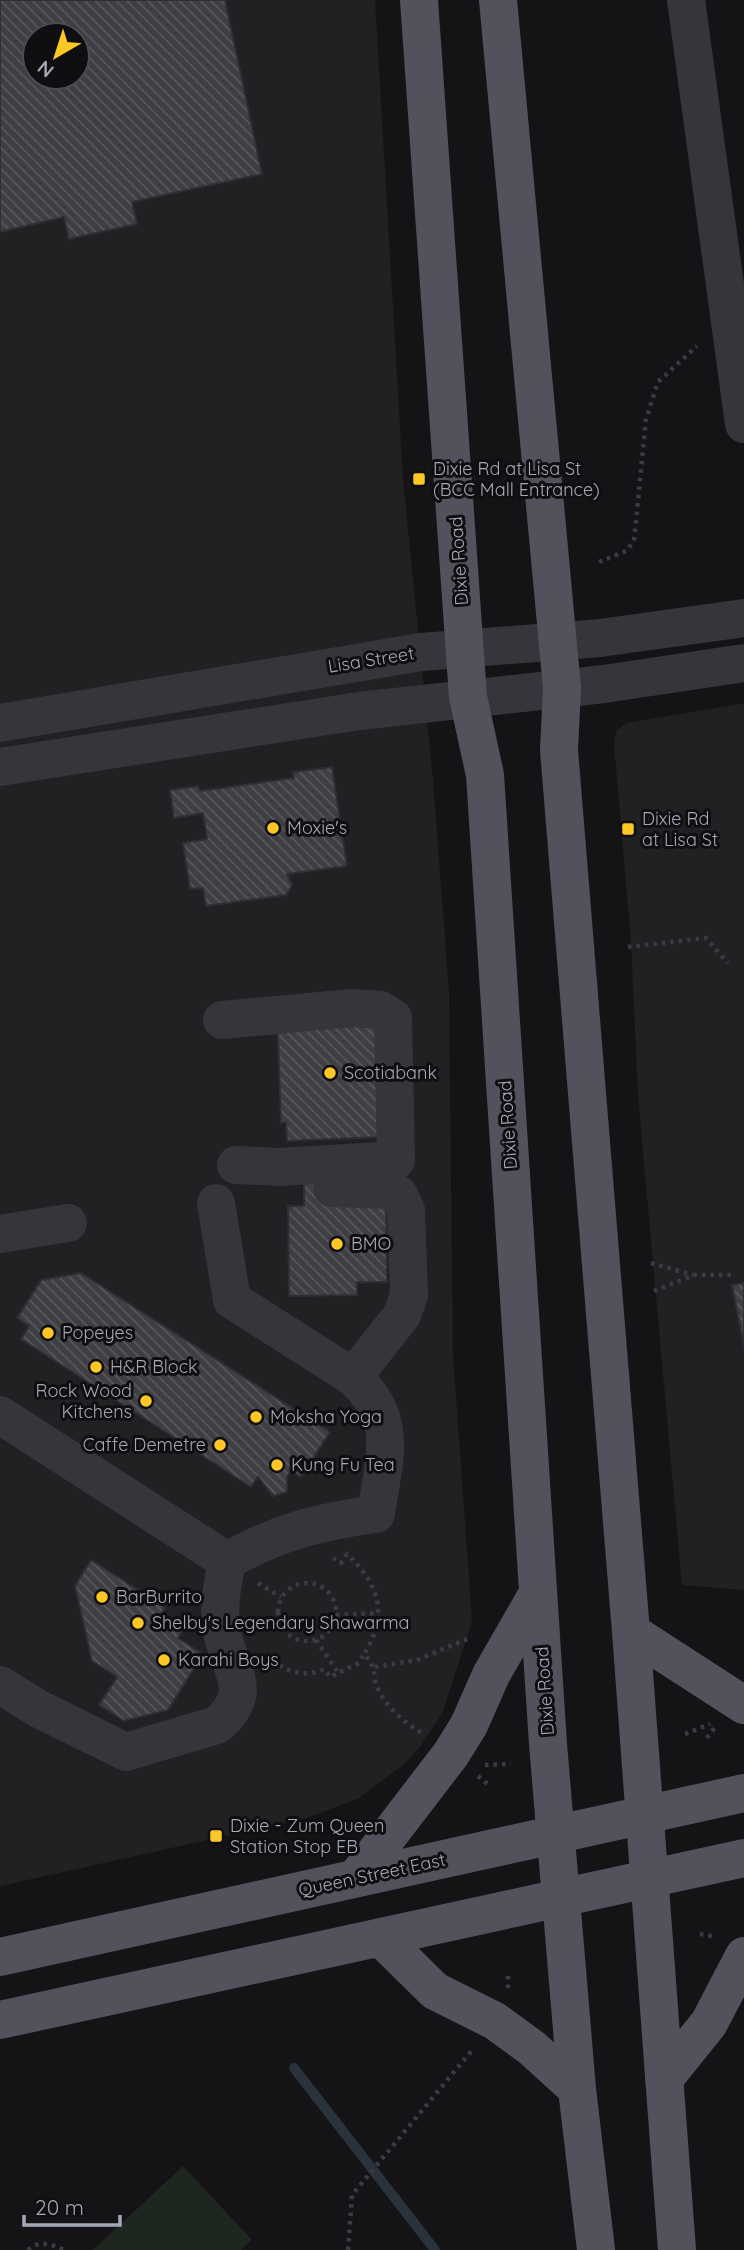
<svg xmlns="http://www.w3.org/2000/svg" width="744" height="2250" viewBox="0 0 744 2250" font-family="Quicksand,sans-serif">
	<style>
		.built { fill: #212023; fill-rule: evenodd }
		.grass { fill: #1e2620 }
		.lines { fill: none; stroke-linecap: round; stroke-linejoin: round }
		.stream { stroke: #2a323b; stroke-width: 10 }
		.building { fill: url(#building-back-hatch); stroke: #2f2e32; stroke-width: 2; fill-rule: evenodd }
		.path { stroke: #3b3c43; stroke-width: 4.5; stroke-dasharray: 3.5 5; stroke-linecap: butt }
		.minor { stroke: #35353c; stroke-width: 38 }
		.major { stroke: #51525b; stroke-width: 38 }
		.poi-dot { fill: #fdc826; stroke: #0f0f11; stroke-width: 2.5 }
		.labels { text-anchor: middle; stroke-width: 6; stroke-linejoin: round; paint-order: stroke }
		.poi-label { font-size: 18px; fill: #a5a9b7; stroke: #0f0f11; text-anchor: start }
		.street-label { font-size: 18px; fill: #a5a9b7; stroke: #0f0f11 }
	</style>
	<defs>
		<pattern id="building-back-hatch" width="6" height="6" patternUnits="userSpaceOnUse" patternTransform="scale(1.75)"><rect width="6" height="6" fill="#3e3e43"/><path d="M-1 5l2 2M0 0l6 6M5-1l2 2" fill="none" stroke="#57575c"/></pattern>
	</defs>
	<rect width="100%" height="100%" fill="#141416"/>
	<!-- built -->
	<path class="built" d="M0,0H375L403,479L433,780L449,993L453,1356L472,1622L442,1714L419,1748L403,1765L359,1798L307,1818L0,1886ZM35,35H77V77H35Z
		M744,703V1590L682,1585L638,1096L631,940L614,745L616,732L626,723Z"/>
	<!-- grass -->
	<path class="grass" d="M183,2166L252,2240L241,2250H93Z"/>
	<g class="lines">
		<!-- stream -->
		<path class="stream" d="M294,2068L435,2250"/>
	</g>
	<!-- building -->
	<path class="building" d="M0,0H225L262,174L132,202L137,224L69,239L64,217L0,232ZM35,35H77V77H35Z
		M332,767L347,866L287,874L292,885L286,895L206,906L203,888L190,889L183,843L207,839L203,813L174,818L170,790L198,786L200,791L294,778L293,772Z
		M277,1010L378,1021L382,1137L287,1141L286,1122L281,1123Z
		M304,1182H324L386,1203L387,1282H357V1295L289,1296L288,1206H304Z
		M81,1273L330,1432L301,1477L291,1471L287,1477V1492L273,1496L258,1477L251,1487L21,1339L29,1326L17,1318L41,1280Z
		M744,1283V1346L732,1285Z
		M91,1560L165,1607L162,1613L185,1627L178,1638L203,1654L168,1710L124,1721L99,1705L117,1677L92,1661L75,1586Z"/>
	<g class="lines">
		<!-- path -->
		<path class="path" d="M599,562L626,551L634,541L646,419L658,382L697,346
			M628,947L706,938L728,963
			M651,1263L693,1275
			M654,1291L694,1275H732
			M333,1558L341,1563L347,1554C379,1584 389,1615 364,1654C380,1673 370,1672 378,1689C387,1708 405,1723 422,1733
			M278 1612a29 29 0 1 1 58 0a29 29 0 1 1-58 0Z
			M258,1583L281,1597
			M336,1615L379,1613
			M316,1640L339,1674
			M266,1655C283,1670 302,1679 324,1669L330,1677L359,1663L364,1654
			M375,1667L417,1660L472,1637
			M685,1734L710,1724
			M707,1738L715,1727
			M485,1765L511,1764
			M478,1776L491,1787
			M700,1934L716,1937
			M508,1988V1972
			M28,2250C39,2240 52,2244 64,2250
			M348,2250L352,2195L473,2049"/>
		<!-- minor -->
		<path class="minor" d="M686,0L744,424
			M0,723L421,652L600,638L744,618
			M0,767L359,711L604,684L744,663
			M222,1020L352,1008L381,1010L393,1018L396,1160L279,1167L236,1165
			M332,1188L392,1190L399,1195L406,1210L409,1295L402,1315L353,1377
			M0,1234L68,1223
			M0,1415L227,1561C278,1532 318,1522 376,1514C384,1457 400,1420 353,1377L232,1300L216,1203
			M0,1685L39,1709L126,1752L217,1725C255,1693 231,1673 223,1636C217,1610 222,1587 227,1561"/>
		<!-- major -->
		<path class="major" d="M419,0L468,697L485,775L548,1744L577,2089L596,2250
			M498,0L562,688L559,750L631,1632L677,2250
			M631,1632L744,1705
			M356,1878L451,1754L469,1725L491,1675L538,1593
			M380,1937L435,1991L495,2021L532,2048L577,2089
			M0,1957L744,1793
			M0,2020L744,1858
			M664,2079L709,2023L744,1956"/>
	</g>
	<!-- markers -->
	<g class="poi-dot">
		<rect x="412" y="472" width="14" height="14" rx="3.5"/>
		<circle cx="273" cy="828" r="7"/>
		<rect x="621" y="822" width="14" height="14" rx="3.5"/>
		<circle cx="330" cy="1073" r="7"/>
		<circle cx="337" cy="1244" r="7"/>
		<circle cx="48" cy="1333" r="7"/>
		<circle cx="96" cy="1367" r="7"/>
		<circle cx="146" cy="1401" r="7"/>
		<circle cx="256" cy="1417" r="7"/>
		<circle cx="220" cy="1445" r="7"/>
		<circle cx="277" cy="1465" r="7"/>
		<circle cx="102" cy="1597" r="7"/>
		<circle cx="138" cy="1623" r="7"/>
		<circle cx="164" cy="1660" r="7"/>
		<rect x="209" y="1829" width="14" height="14" rx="3.5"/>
	</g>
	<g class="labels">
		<!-- poi labels -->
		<g class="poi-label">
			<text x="433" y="475">Dixie Rd at Lisa St<tspan x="433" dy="21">(BCC Mall Entrance)</tspan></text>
			<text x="642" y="825">Dixie Rd<tspan x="642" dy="21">at Lisa St</tspan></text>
			<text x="287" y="834">Moxie's</text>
			<text x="344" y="1079">Scotiabank</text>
			<text x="351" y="1250">BMO</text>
			<text x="62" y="1339">Popeyes</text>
			<text x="110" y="1373">H&amp;R Block</text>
			<text x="132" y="1397" text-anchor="end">Rock Wood<tspan x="132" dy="21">Kitchens</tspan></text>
			<text x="270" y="1423">Moksha Yoga</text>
			<text x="206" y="1451" text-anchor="end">Caffe Demetre</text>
			<text x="291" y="1471">Kung Fu Tea</text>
			<text x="116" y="1603">BarBurrito</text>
			<text x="152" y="1629">Shelby's Legendary Shawarma</text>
			<text x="178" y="1666">Karahi Boys</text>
			<text x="230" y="1832">Dixie - Zum Queen<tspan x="230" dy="21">Station Stop EB</tspan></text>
		</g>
		<!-- street labels -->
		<g class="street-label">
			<text transform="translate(459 561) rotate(-94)" y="6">Dixie Road</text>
			<text transform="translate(371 660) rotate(-9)" y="6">Lisa Street</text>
			<text transform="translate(508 1125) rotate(-94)" y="6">Dixie Road</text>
			<text transform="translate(545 1691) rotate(-94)" y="6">Dixie Road</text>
			<text transform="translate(372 1875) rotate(-12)" y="6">Queen Street East</text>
		</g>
	</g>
	<!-- north arrow -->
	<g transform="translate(56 56) rotate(219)"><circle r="33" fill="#0f0f11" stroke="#4b4d53" stroke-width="2"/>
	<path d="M0-5L12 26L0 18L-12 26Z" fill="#fdc826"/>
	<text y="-10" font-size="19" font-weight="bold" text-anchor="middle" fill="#a5a9b7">N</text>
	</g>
	<!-- scale -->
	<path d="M24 2215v10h96v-10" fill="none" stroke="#a5a9b7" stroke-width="3.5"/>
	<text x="35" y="2215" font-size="21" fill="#a5a9b7" stroke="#0f0f11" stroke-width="5" paint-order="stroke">20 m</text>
</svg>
